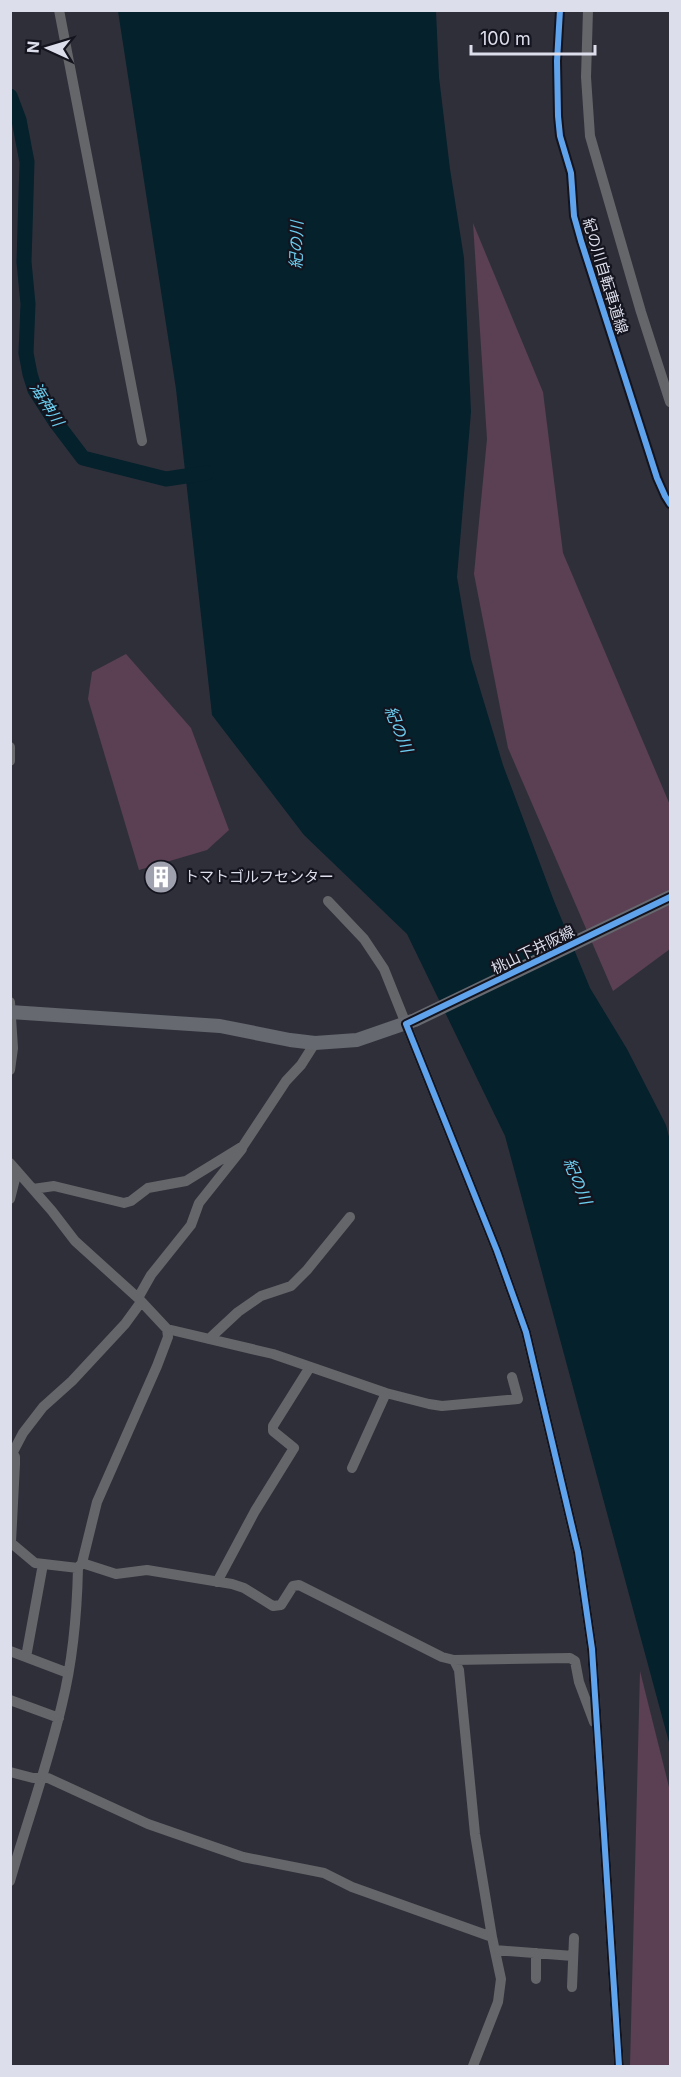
<svg xmlns="http://www.w3.org/2000/svg" width="681" height="2077" viewBox="0 0 681 2077" font-family="Inter,'Noto Sans JP',sans-serif">
	<style>
		.green { fill: #5a4052 }
		.water { fill: #04212c }
		.lines { fill: none; stroke-linecap: round; stroke-linejoin: round }
		.river { stroke: #04212c; stroke-width: 15 }
		.minor { stroke: #65666a; stroke-width: 10 }
		.secondary { stroke: #66696f; stroke-width: 14 }
		.cycleway-casing { stroke: #14141e; stroke-width: 10 }
		.cycleway { stroke: #60a3ed; stroke-width: 6 }
		.labels { text-anchor: middle; stroke-width: 4.5; stroke-linejoin: round; paint-order: stroke }
		.street-label { font-size: 15px; fill: #dddeec; stroke: #14141e }
		.poi-label { font-size: 15px; fill: #dddeec; stroke: #14141e; text-anchor: start }
		.water-label { font-size: 16px; font-style: italic; fill: #6ccff1; stroke: #14141e }
	</style>
	<rect width="100%" height="100%" fill="#2f2f3a"/>
	<!-- green -->
	<path class="green" d="M473,223L543,392L563,553L670,805V949L613,991L508,748L474,574L487,439Z
		M126,654L191,728L229,830L207,850L139,870L88,699L92,672Z
		M640,1671L670,1791V2066H630Z"/>
	<!-- water -->
	<path class="water" d="M118,11H436L439,77L450,169L464,258L471,412L457,577L471,659L503,765L554,901L590,988L627,1049L666,1125L670,1141V1746L505,1136L407,934L304,835L212,715L176,389Z"/>
	<g class="lines">
		<!-- river -->
		<path class="river" d="M10,96L19,120L27,162L24,262L28,304L26,353L30,374L35,390L55,421L83,458L166,479L206,473"/>
		<!-- minor -->
		<path class="minor" d="M59,10L142,441
			M588,10L586,77L590,136L641,312L670,402
			M10,747V761
			M328,901L364,939L384,969L497,1251L526,1332L578,1552L592,1649L619,2066
			M10,1002L13,1048L10,1070
			M10,1163L52,1211L75,1241L138,1298L167,1329L273,1354L386,1393L429,1404L442,1406L518,1399L512,1377
			M33,1189L54,1186L124,1203L131,1201L148,1188L186,1181L243,1146L286,1081L301,1065L315,1043
			M10,1199L17,1171
			M138,1298L151,1275L191,1225L199,1203L242,1149
			M209,1339L238,1312L261,1296L291,1286L307,1270L350,1217
			M10,1449L15,1457V1464L11,1542
			M13,1452L23,1433L43,1407L72,1381L125,1324L141,1302
			M352,1468L386,1393
			M10,1542L35,1563L78,1568
			M82,1563L116,1574L147,1570L232,1584L244,1588L273,1606L281,1605L293,1586L299,1585L442,1657L454,1660L570,1658L575,1661L579,1682L594,1722
			M217,1582L255,1511L294,1448L273,1431V1426L310,1367
			M10,1651L68,1673
			M26,1657L43,1564
			M454,1660L459,1670L475,1834L492,1937L501,1979L498,2002L473,2066
			M10,1700L59,1718
			M10,1772L33,1778H48L148,1824L243,1857L324,1873L352,1887L492,1937
			M10,1881C27,1822 48,1764 62,1704C73,1660 77,1613 78,1568L82,1563L97,1502L157,1366L168,1337L167,1329
			M495,1950L573,1956
			M536,1979V1953
			M572,1987L574,1938"/>
		<!-- secondary -->
		<path class="secondary" d="M10,1012L220,1026L290,1040L315,1043L357,1040L415,1020L670,897"/>
		<defs>
			<path id="cycleway" d="M560,10L557,61L558,116L560,136L571,173L574,216L581,241L657,478L665,496L670,504
				M619,2066L592,1649L578,1552L526,1332L497,1251L406,1024L670,897"/>
		</defs>
		<!-- cycleway casing -->
		<use href="#cycleway" class="cycleway-casing"/>
		<!-- cycleway -->
		<use href="#cycleway" class="cycleway"/>
	</g>
	<!-- icons -->
	<defs>
		<symbol id="building-disc" viewBox="-11 -11 22 22"><circle r="9.5" fill="#a0a1ae" stroke="#14141e"/><path d="M-4-6H4V6H1V3H-1V6H-4ZM-2.5-4.3h1.7v1.8h-1.7ZM.8-4.3h1.7v1.8H.8ZM-2.5-1h1.7V.8h-1.7ZM.8-1h1.7V.8H.8Z" fill="#fff"/></symbol>
	</defs>
	<g fill-rule="evenodd">
		<use href="#building-disc" x="142" y="858" width="38" height="38"/>
	</g>
	<g class="labels">
		<!-- street labels -->
		<g class="street-label">
			<text transform="translate(605 276) rotate(73)" y="5">紀の川自転車道線</text>
			<text transform="translate(533 950) rotate(-26)" y="5">桃山下井阪線</text>
		</g>
		<!-- poi labels -->
		<g class="poi-label">
			<text x="184" y="882">トマトゴルフセンター</text>
		</g>
		<!-- water labels -->
		<g class="water-label">
			<text transform="translate(296 245) rotate(-89)" y="6">紀の川</text>
			<text transform="translate(47 404) rotate(58)" y="6">海神川</text>
			<text transform="translate(399 729) rotate(68)" y="6">紀の川</text>
			<text transform="translate(578 1181) rotate(68)" y="6">紀の川</text>
		</g>
	</g>
	<!-- border -->
	<rect width="681" height="2077" fill="none" stroke="#dddeec" stroke-width="24"/>
	<!-- north arrow -->
	<g transform="translate(48 48) rotate(274)" stroke="#14141e" stroke-width="4.5" paint-order="stroke">
	<path d="M0-4.5L10 22L0 15L-10 22Z" fill="#dddeec"/>
	<text y="-9" font-size="16" font-weight="bold" text-anchor="middle" fill="#dddeec">N</text>
	</g>
	<!-- scale -->
	<path d="M471 45v9h124v-9" fill="none" stroke="#dddeec" stroke-width="3"/>
	<text x="480" y="45" font-size="18" fill="#dddeec" stroke="#14141e" stroke-width="4.5" paint-order="stroke">100 m</text>
</svg>
